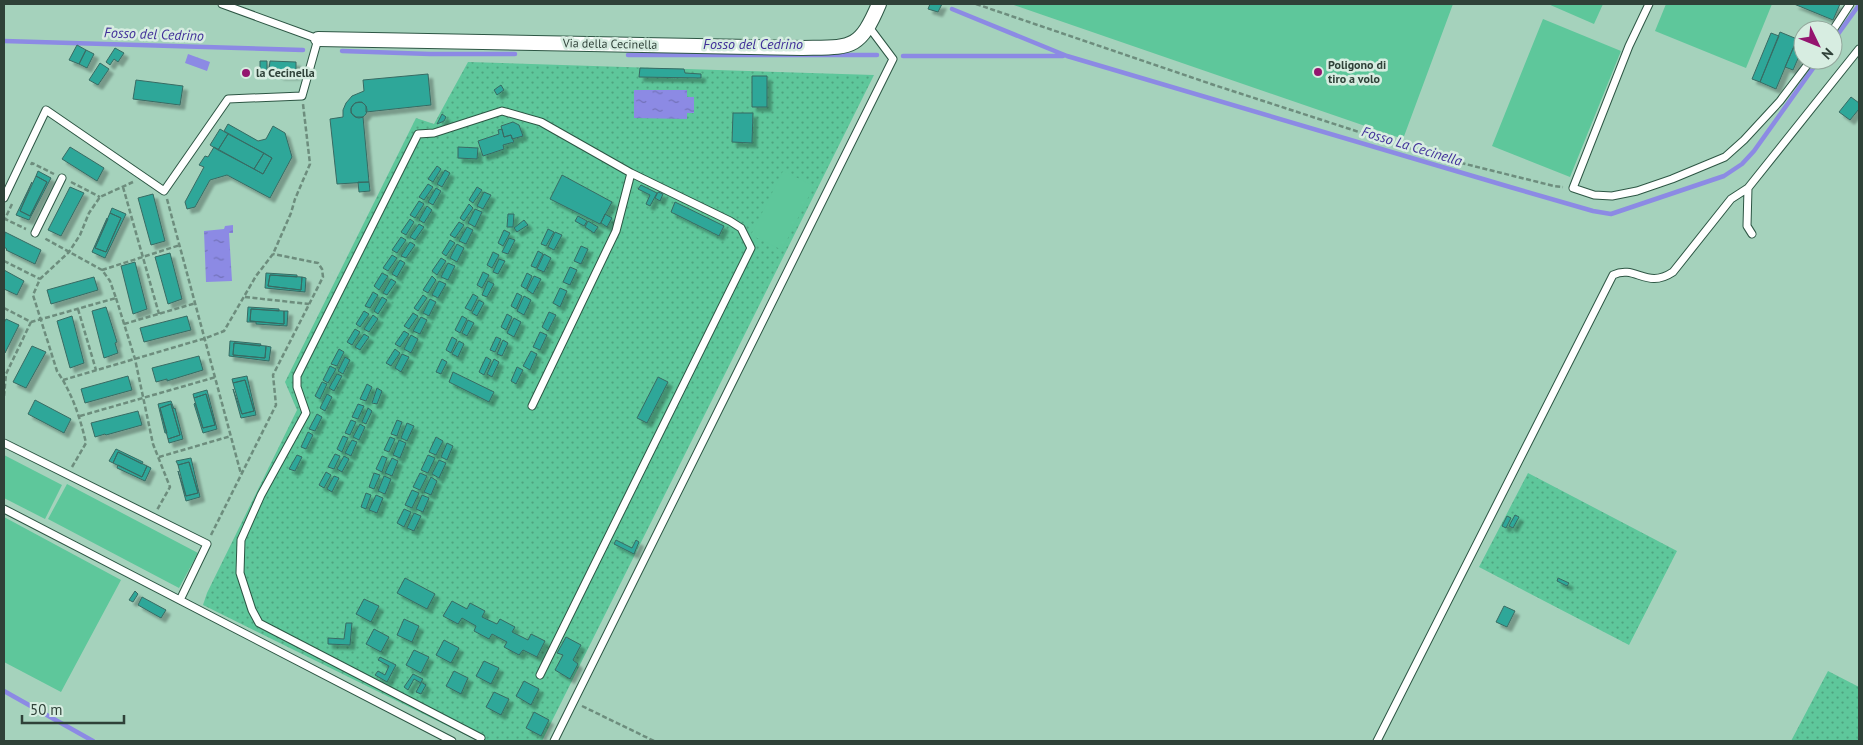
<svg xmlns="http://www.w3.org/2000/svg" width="1863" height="745" viewBox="0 0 1863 745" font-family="'PT Sans',sans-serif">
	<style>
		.green { fill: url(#green-dots) }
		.pitch { fill: #5ec79b }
		.water { fill: url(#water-ripples) }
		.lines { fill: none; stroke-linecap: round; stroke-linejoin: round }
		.stream { stroke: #8c8ae4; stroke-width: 4.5 }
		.building { fill: #2fa799; stroke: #386b63; filter: url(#shadow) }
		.service-casing { stroke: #2d5644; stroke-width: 9 }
		.minor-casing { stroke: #2d5644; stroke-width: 16 }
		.path { stroke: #6d8d7d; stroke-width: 2.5; stroke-dasharray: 5 2.5; stroke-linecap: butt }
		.service { stroke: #fff; stroke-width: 7 }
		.minor { stroke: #fff; stroke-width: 14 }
		.poi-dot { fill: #94156f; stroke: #d7ede1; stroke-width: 2 }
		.labels { text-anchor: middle; stroke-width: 5; stroke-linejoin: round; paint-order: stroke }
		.street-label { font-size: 12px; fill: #2f4138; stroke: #d7ede1 }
		.poi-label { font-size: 12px; font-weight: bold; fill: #2f4138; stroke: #d7ede1; text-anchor: start }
		.water-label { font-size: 14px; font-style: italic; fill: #413099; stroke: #d7ede1 }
	</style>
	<defs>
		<pattern id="green-dots" width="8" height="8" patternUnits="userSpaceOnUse" patternTransform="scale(1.25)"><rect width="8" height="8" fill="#5ec79b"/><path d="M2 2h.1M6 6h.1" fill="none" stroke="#4ea37f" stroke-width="1.8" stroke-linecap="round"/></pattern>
		<pattern id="water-ripples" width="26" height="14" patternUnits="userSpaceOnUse" patternTransform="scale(1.25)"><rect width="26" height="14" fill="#8c8ae4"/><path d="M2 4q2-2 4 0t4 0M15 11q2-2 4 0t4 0" fill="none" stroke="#7372ba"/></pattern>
		<filter id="shadow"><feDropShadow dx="4.5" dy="4.5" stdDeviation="1" flood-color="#0004"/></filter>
	</defs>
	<rect width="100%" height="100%" fill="#a5d2bc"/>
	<!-- green -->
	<path class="green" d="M468,62L874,75L542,741H478L203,605L207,593L297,410L285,382L416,118L434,124Z
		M1528,473L1677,551L1629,645L1479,567Z
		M1828,671L1859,687V741H1791Z"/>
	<!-- pitch -->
	<path class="pitch" d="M1011,4H1453L1403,139Z
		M1548,4H1603L1594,24Z
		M1666,4H1772L1746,68L1655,31Z
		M1543,19L1621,51L1570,177L1492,146Z
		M783,171L814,186L782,250L751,235Z
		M4,455L62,485L45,519L4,498Z
		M67,484L198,553L179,588L48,519Z
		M4,517L121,580L61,692L4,662Z"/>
	<!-- water -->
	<path class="water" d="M188,54L210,62L207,71L185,63Z
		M634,90H687V97H694V113H687V119L634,118Z
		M233,225V233H229L232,281L206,282L204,231L224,229L225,226Z"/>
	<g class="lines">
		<!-- stream -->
		<path class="stream" d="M952,9L1067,56L1510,187L1593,211L1611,214L1724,176L1742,164L1754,151L1819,60
			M4,41L303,50
			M1833,41L1859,5
			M342,51L430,54H515
			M628,55H877
			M903,56H1063
			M4,691L93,741"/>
	</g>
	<!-- building -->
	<path class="building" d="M930,4H942L938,12L928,9Z
		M1794,4H1840L1833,20Z
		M1780,32L1797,39L1776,89L1760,82Z
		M1771,33L1779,36L1760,82L1752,79Z
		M1795,44L1803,47L1793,70L1785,67Z
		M77,45L86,50L79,64L69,60Z
		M115,48L124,53L118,62L114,59L110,65L106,62Z
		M86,50L94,54L87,68L79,64Z
		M260,61H267V71H260Z
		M270,61L296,62V75H279V69H269Z
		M100,63L109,69L98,85L89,80Z
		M640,68L684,69L685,73L701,74V78L639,77Z
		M428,74L431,105L366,112V106L362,102L355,103L351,108V113L356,117H363L369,182L337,184L330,119L343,117V110L346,103L352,96L364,91L363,80Z
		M752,76H767V107H752Z
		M136,80L183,86L180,105L133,99Z
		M501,85L504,90L497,95L494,90Z
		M1851,97L1859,103V109L1850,120L1839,112Z
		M351 110a8 8 0 1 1 16 0a8 8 0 1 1-16 0Z
		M733,113H753L752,143L732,142Z
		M442,114L446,117L444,121L437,124Z
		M513,122L519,125L523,136L512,139L511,135L504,137L501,126Z
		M228,124L258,141L266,139L273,126L285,133L292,157L270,198L227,175L210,180L195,207L187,209L185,202L204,167L199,165L205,156L208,157L214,147L263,174L272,158L224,131Z
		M220,129L228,134L218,150L210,145Z
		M502,129L504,137L511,135L514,142L503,145L504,149L483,156L478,141L499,134L498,130Z
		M228,134L264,153L254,169L218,150Z
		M70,147L104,168L97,181L62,159Z
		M458,147L478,148L477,159L458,158Z
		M264,153L272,158L263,174L254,169Z
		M437,166L441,169L433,182L428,179Z
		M445,170L450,173L442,187L437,184Z
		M38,171L51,178L29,220L16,215L32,182L20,211L30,216L47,182L36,176Z
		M562,175L612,202L600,224L550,199Z
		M36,176L47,182L30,216L20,211Z
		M358,182H369L370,191L359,192Z
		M428,184L433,187L424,200L419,197Z
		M641,185L657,193L650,206L646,204L650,195L638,189Z
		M70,187L84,193L61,236L48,230Z
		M477,187L482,190L473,203L469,200Z
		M436,188L441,191L433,205L428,202Z
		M484,192L491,195L483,209L477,206Z
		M658,192L663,194L660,201L655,198Z
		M153,194L165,241L151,245L138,198Z
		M419,201L424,204L415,218L410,215Z
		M675,202L724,226L719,236L671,212Z
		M469,204L473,208L464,221L460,218Z
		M427,206L432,210L424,223L419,220Z
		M112,208L126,214L105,258L92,252L107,218L108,219L95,248L106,252L121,218L110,213Z
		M475,209L482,212L475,227L468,223Z
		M110,213L121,218L106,252L95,248Z
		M508,214H514L513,227H507Z
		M605,214L612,218L607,227L601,223Z
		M578,216L587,221L584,226L575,221Z
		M410,219L414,222L406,235L401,232Z
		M524,220L528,225L517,232L514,228Z
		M588,221L598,227L594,233L585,227Z
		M459,222L464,225L455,238L450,235Z
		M419,224L424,227L415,240L410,237Z
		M467,227L473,230L466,244L459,241Z
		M548,229L554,232L546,246L541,244Z
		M504,230L510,233L503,246L498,243Z
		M5,232L41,250L35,264L6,250L7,249L4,247Z
		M555,232L562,235L554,250L548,247Z
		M401,237L406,240L397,253L392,250Z
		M509,238L515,240L508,254L502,252Z
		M450,240L455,243L446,256L442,253Z
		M410,242L415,245L406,258L401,256Z
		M457,244L464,248L457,262L450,258Z
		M581,246L588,249L581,264L574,261Z
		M538,251L543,254L536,268L531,266Z
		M493,252L499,255L492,268L487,265Z
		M170,253L182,299L168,304L155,257Z
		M544,254L551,258L544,272L537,269Z
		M392,255L397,258L388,271L383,268Z
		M441,258L446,261L437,275L432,271Z
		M499,259L505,261L498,274L493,272Z
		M400,260L405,263L397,277L392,274Z
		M135,262L147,309L133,314L121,266Z
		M448,263L455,266L448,280L441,277Z
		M570,267L577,270L570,285L563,282Z
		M4,270L24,281L17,295L4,289Z
		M483,272L489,275L482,288L477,285Z
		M266,273L297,275V277L270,275L268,286L301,290L302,277L306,278L305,292L265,288Z
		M382,273L388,276L379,290L374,286Z
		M527,273L532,276L526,289L521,286Z
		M270,275L302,277L301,290L268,286Z
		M432,276L436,280L428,293L423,290Z
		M534,276L541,279L533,294L527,290Z
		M94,277L98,290L51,304L47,290Z
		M391,279L396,282L387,295L383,293Z
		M439,281L446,284L438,298L432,295Z
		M488,281L494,284L487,297L482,295Z
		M560,288L567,291L560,307L553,303Z
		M373,292L378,295L370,308L365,306Z
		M517,293L522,296L516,309L511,306Z
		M473,294L478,297L471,311L465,308Z
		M423,295L427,298L418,311L414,308Z
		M524,296L531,300L524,315L517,311Z
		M382,297L387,300L378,314L374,311Z
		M430,299L436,302L429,316L423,313Z
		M479,300L484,303L477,316L472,313Z
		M106,307L117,342L115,343L118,353L104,358L92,311Z
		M248,307L279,309V311L251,309L250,321L284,324V311H288L287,326L256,324V322H247Z
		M251,309L284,311V324L250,321Z
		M364,311L369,314L360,327L356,324Z
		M549,312L556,315L548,331L542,327Z
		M413,313L418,316L409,329L404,326Z
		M507,314L512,317L506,330L501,327Z
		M373,315L378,319L369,332L364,329Z
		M72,316L84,363L70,368L57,321Z
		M187,316L191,330L144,342L140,328Z
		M462,316L467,319L460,333L455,330Z
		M421,317L427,320L420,334L413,331Z
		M514,318L521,322L514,337L507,333Z
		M6,319L19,325L5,353L4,354V323Z
		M468,320L474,323L467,336L462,333Z
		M355,329L360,332L352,345L347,342Z
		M404,331L409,334L400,347L395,344Z
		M540,332L547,335L540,350L533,347Z
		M364,334L369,337L360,350L355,347Z
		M411,335L418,339L411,353L404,349Z
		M452,337L457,340L451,353L446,350Z
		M496,337L501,339L495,352L490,350Z
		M503,340L508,343L502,356L497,354Z
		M230,341L261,344L260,346L234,343L233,355L265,358L266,346L271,347L269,361L229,356Z
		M459,341L464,344L458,357L452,354Z
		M234,343L266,346L265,358L233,355Z
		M32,346L46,352L26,388L13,382Z
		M339,349L344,352L337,366L331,364Z
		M395,349L400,353L391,366L386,363Z
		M531,351L537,354L530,370L523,366Z
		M402,354L409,357L401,372L395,368Z
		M199,356L203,370L167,381V379L156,382L152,368Z
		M345,357L350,360L343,374L338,371Z
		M486,357L491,360L484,375L479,372Z
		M442,359L447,362L441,374L436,372Z
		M494,359L499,362L492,377L487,374Z
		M330,366L336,369L328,383L323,380Z
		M517,367L523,370L516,384L511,381Z
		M453,372L494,392L489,402L449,382Z
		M337,374L342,376L334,391L329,388Z
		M128,376L132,390L85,403L81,389Z
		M247,376L256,415L241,418L233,389L242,414L254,411L245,380L233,383L232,379Z
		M658,377L668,382L647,423L637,418Z
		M245,380L254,411L242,414L233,383Z
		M322,382L327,384L320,399L315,396Z
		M367,384L372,387L366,401L360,399Z
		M377,388L382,391L377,404L372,403Z
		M207,390L217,429L203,433L194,404L195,403L203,428L215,425L206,394L194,398L193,394Z
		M206,394L215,425L203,428L194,398Z
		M327,394L332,397L325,411L320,408Z
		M35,400L71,419L64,433L28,414Z
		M171,401L174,409L175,408L183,439L169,443L168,439L180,435L171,404L160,408L167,433H165L158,404Z
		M171,404L180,435L168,439L160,408Z
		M358,404L364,406L358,419L352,417Z
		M368,408L372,411L366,424L362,422Z
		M138,411L142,425L106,435L105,434L95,437L91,423Z
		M317,414L322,417L315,431L309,429Z
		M351,420L356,422L350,435L345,433Z
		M397,420L402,422L397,436L391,434Z
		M407,423L414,426L407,441L401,438Z
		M360,424L365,427L359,440L353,437Z
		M308,432L313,435L306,449L301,447Z
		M343,436L348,438L342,452L337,449Z
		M390,437L395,439L389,452L384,450Z
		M436,437L443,441L436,455L429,452Z
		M352,440L357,442L351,456L345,453Z
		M399,440L406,443L400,458L393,455Z
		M447,443L453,446L447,460L441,457Z
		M116,449L143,462L142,464L118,452L113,463L109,461Z
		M118,452L147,466L142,477L113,463Z
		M335,454L340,456L334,469L328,467Z
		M297,455L302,457L295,471L289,469Z
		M428,455L435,458L428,473L421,470Z
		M344,456L349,459L342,472L337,469Z
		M382,456L387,458L382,472L376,469Z
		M191,458L200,497L186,501L178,471L186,496L198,493L189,462L178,465L176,461Z
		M392,458L398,461L392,476L385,473Z
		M439,460L446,463L439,478L432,474Z
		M189,462L198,493L186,496L178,465Z
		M118,465L142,477L147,466L151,468L145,481L117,468Z
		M326,472L331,475L324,488L319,485Z
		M374,473L380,475L374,489L369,487Z
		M420,473L427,476L420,490L413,487Z
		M334,476L339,478L332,492L327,489Z
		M384,476L391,479L385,494L378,491Z
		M431,477L437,481L431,495L424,492Z
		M412,490L419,493L412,508L405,505Z
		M366,493L371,495L366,509L361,507Z
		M376,495L383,498L377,513L369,510Z
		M422,495L429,498L423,512L416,509Z
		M404,509L411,512L404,527L397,523Z
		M414,513L421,516L414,531L407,528Z
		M1515,515L1519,517L1513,528L1509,526Z
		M1507,516L1511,518L1506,528L1502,526Z
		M616,540L632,548L636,540L639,542L634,554L614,544Z
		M405,578L435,594L427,609L397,593Z
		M1558,578L1569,583L1567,586L1557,581Z
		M135,591L138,594L133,602L129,600Z
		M142,597L166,610L161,618L138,605Z
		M364,599L379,606L371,622L356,614Z
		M452,601L467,609L470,603L485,611L482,617L497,624L500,619L515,627L512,632L528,640L531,634L545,641L537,657L523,650L519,655L504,647L507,642L492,634L489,639L474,631L476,626L462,618L458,624L443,616Z
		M1504,606L1515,611L1507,627L1496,622Z
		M404,619L419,626L412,642L397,635Z
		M346,623H352L350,645L328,644V638L344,639Z
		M374,629L389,637L381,652L366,644Z
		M566,637L581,645L573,660L578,664L570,679L555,670L563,655L557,653Z
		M444,640L459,648L451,663L436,655Z
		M414,650L429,657L421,673L406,665Z
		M380,657L396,665L387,682L375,675L378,671L385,675L389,666L378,660Z
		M484,661L499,668L491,684L476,676Z
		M454,671L468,678L461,694L446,686Z
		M413,674L423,679L421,682L426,685L421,694L416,692L421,683L414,679L408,690L404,687Z
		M524,681L539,689L531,705L516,696Z
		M494,692L509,699L501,715L486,707Z
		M534,712L549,720L541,736L526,728Z"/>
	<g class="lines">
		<defs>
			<path id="service" d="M1649,4L1629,46L1573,188L1594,195L1612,196L1637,191L1672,179L1725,157L1744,140L1780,101L1811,60
				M1833,30L1850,4
				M4,198L46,110L164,191L228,99L302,96L318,39L222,4
				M35,233L62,178
				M1752,234L1747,226L1748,188L1859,49
				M4,443L207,544L180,600
				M4,509L452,741
				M540,675L751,248L741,228L730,221L631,173
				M481,738L259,623L252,610L240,573L241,540L261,495L306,413L297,387V376L418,134L434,133L502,111L541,122L631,173L616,231L532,406
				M554,741L893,59L869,27
				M1377,741L1613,275C1636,264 1646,290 1673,272L1731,199L1748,188"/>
			<path id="minor" d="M318,39L802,48C851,47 859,51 879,4"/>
		</defs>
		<!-- service casing -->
		<use href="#service" class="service-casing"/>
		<!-- minor casing -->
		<use href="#minor" class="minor-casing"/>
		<!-- path -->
		<path class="path" d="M976,4L1214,85L1433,156L1554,186L1563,187
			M31,165L32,163L54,174
			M71,182L100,197
			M123,187L159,314
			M167,199L241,474
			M12,204L5,219L26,229
			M4,261L40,279
			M102,270L180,245
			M245,297L309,304
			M116,298L135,359L153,444L170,487L157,510
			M4,308L31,322L116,298L110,281L102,270L44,238
			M78,309L96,370
			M124,324L196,303
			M63,380L206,338L224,331L256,276L273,254L291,213L295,199L310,164L303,104
			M4,396L6,374L31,322
			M80,416L216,377
			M159,457L231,436
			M72,467L86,443C80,417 72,393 57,371L33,295L40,279L69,252L80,235L89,213L100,197L133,182
			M211,535L276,405L273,375L323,277L322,269L318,263L273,254
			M582,706L654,741"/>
		<!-- service -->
		<use href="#service" class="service"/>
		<!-- minor -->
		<use href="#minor" class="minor"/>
	</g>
	<!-- markers -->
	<g class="poi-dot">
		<circle cx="1318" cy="72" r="5"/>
		<circle cx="246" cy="73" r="5"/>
	</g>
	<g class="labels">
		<!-- street labels -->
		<g class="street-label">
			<text transform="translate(610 44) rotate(1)" y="4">Via della Cecinella</text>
		</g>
		<!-- poi labels -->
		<g class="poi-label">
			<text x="1328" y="69">Poligono di<tspan x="1328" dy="14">tiro a volo</tspan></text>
			<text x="256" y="77">la Cecinella</text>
		</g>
		<!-- water labels -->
		<g class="water-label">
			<text transform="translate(154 34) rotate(2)" y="5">Fosso del Cedrino</text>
			<text x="753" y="49">Fosso del Cedrino</text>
			<text transform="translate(1412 146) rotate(17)" y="5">Fosso La Cecinella</text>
		</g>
	</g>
	<!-- border -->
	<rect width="1863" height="745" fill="none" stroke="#2f4138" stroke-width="10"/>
	<!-- north arrow -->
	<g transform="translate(1818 45) rotate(133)"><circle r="24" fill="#d7ede1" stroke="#94a89d"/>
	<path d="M0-4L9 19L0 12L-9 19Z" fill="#94156f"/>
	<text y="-8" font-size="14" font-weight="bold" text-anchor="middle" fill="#2f4138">N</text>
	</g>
	<!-- scale -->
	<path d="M22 715v8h102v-8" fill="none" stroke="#2f4138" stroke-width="2.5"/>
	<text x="30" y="715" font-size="15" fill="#2f4138" stroke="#d7ede1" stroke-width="4" paint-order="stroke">50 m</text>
</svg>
